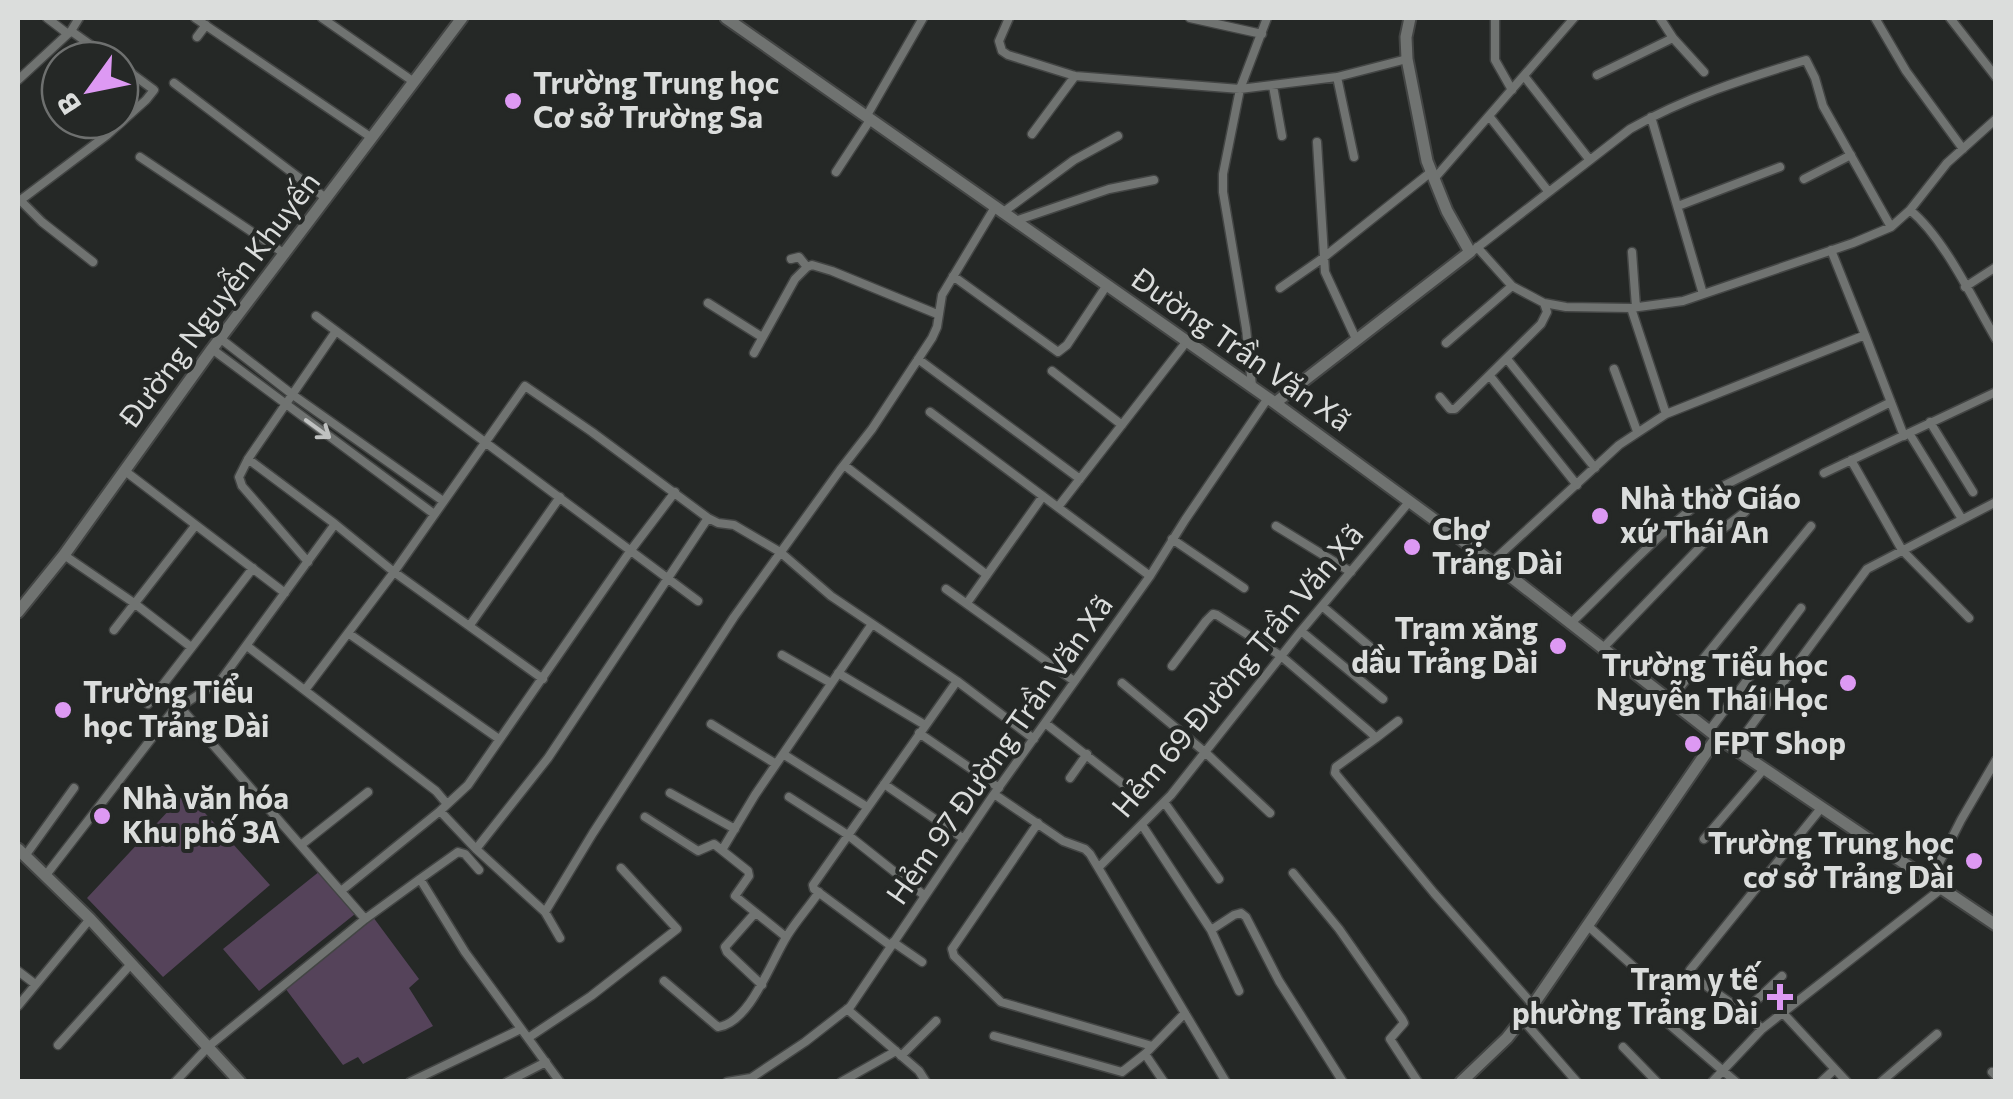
<svg xmlns="http://www.w3.org/2000/svg" width="2013" height="1099" viewBox="0 0 2013 1099" font-family="Commissioner,sans-serif">
	<style>
		.green { fill: #55435a }
		.lines { fill: none; stroke-linecap: round; stroke-linejoin: round }
		.street-casing { stroke: #434544; stroke-width: 11 }
		.secondary-casing { stroke: #434544; stroke-width: 15 }
		.street { stroke: #707371; stroke-width: 8 }
		.secondary { stroke: #707371; stroke-width: 11 }
		.oneway { stroke: #c0c2c1 }
		.poi-dot { fill: #dd99f3; stroke: #252826; stroke-width: 4 }
		.labels { text-anchor: middle; stroke-width: 8; stroke-linejoin: round; paint-order: stroke }
		.poi-label { font-size: 30px; font-weight: bold; fill: #dbdddc; stroke: #252826; text-anchor: start }
		.street-label { font-size: 30px; fill: #dbdddc; stroke: #252826 }
	</style>
	<rect width="100%" height="100%" fill="#252826"/>
	<!-- green -->
	<path class="green" d="M186,792L270,885L163,977L87,898Z
		M320,871L355,914L259,991L223,949Z
		M373,917L419,979L409,988L433,1026L363,1064L358,1057L343,1065L285,988Z"/>
	<g class="lines">
		<defs>
			<path id="street" d="M47,18L68,34
				M195,18L372,138
				M322,18L414,82
				M1009,18L999,41L1002,51L1008,55L1075,76L1240,89L1337,77L1407,59
				M1190,18L1262,34
				M1495,18V60L1512,90
				M1660,18L1673,38L1704,72
				M1875,18L1906,71L1963,149
				M1950,18L1996,77
				M71,31L112,60
				M197,37L206,25
				M1597,75L1673,38
				M1524,76L1589,159
				M1337,77L1354,157
				M18,80L71,31L79,18
				M174,83L327,199
				M1273,86L1282,136
				M1489,116L1548,191
				M866,117L923,18
				M1651,117L1703,294
				M1032,134L1075,76
				M1317,142L1325,272L1356,339
				M140,157L285,254
				M836,172L870,120
				M1434,179L1574,18
				M1804,179L1851,155
				M20,200L42,222L93,262
				M18,202L107,135L146,100L154,90L120,65
				M1678,206L1780,167
				M1910,210C1945,239 1973,300 1996,339
				M1002,213L1074,160L1118,136
				M1015,221L1109,189L1154,180
				M1477,247L1512,286L1544,303L1566,307L1631,308L1683,301L1853,243L1891,227L1910,210L1947,163L1996,119
				M1474,250L1630,129C1684,98 1746,78 1806,60L1815,78L1823,106L1891,227
				M1831,250L1865,335
				M1632,252L1636,307
				M791,259L799,257L807,267
				M953,276L1058,352L1067,345L1107,285
				M1965,287L1996,267
				M1280,288L1323,258L1431,172
				M708,303L762,337
				M1631,308L1666,414
				M316,316L698,601
				M221,339L293,395L443,501
				M1446,343L1512,286
				M212,349L434,514
				M754,353L795,279L807,267L812,265L832,271L937,314
				M918,359L1080,479
				M1507,359L1595,468
				M1614,369L1637,431
				M1052,371L1122,425
				M1490,376L1577,485
				M1252,386L1246,328L1223,192V174L1240,89L1267,18
				M1440,397L1450,409H1455L1541,324L1547,312L1544,303
				M930,412L1150,576
				M1930,422L1973,492
				M1909,433L1962,519
				M248,459L335,524L394,572L543,679
				M1851,460L1902,550L1969,618
				M844,465L987,575
				M125,471L285,593
				M1824,473L1996,392
				M1058,507L1187,341
				M1276,526L1351,572
				M1172,539L1244,588
				M64,555L134,603L191,647
				M308,562L242,486L239,477L248,459L336,331
				M1492,562L1619,445L1666,414L1865,335L1904,436
				M946,589L1074,681
				M967,603L1043,496
				M1322,606L1381,656
				M1570,624C1619,577 1665,525 1721,487L1891,402
				M470,625L560,497
				M114,630L195,526
				M1301,631L1383,699
				M348,633L499,739
				M247,646L436,791L447,804
				M1602,649L1704,543L1745,512
				M782,655L831,683
				M1172,666L1206,621L1213,614L1217,615L1281,656L1370,732L1376,738L1336,767L1335,773L1434,893L1533,1005
				M838,673L925,725
				M1122,683L1206,753L1270,813
				M305,690L394,572L525,386L592,432L708,518L718,523L734,525L780,552L831,596L957,681L1034,739
				M1669,701L1811,526
				M148,704L253,568
				M180,707L365,919
				M1045,723L1123,784
				M711,724L776,764
				M1709,731L1801,608
				M919,733L999,788
				M1376,738L1398,721
				M1734,749L1867,569L1996,502
				M783,754L867,807
				M1070,778L1087,754
				M884,784L964,839
				M670,793L735,829
				M994,794L1063,841L1085,849L1090,854L1226,1082
				M789,797L848,835L925,896
				M1164,802L1219,879
				M440,811L476,849L545,912
				M645,817L698,851L714,844L748,871L749,876L735,896L786,937
				M1038,823L952,949L954,956L1001,1002L1152,1046
				M1142,825L1211,930L1234,915L1241,913L1246,917L1279,981L1343,1082
				M1704,839L1764,769
				M301,845L368,792
				M476,849L548,758L708,518
				M722,850L755,795L872,624
				M25,856L74,788
				M1099,867L1171,795L1301,631L1409,502
				M1293,873L1339,929L1402,1019L1404,1023L1390,1039L1418,1082
				M46,875L172,712L221,680L335,524
				M420,879L458,852L465,854L479,870
				M1930,881L1961,820L1996,760
				M341,891L440,811L468,785L631,550L675,492
				M755,913L725,947L727,952L762,985
				M1587,925L1644,976
				M1211,930L1239,991
				M560,938L545,912L593,833L734,617L840,470L872,429L932,338L937,327L942,295L995,207
				M893,942L922,962
				M891,946L814,889L813,885L957,681
				M18,971L35,984
				M664,981L718,1027C750,1023 771,961 787,936C796,921 809,907 819,892
				M18,1006L90,919
				M847,1009L919,1071L926,1082
				M1744,1012L1782,976
				M1782,1012L1847,1082
				M1656,1013L1736,1082
				M1522,1019L1577,1082
				M1762,1029L1744,1012L1692,976L1690,970L1822,807
				M994,1036L1122,1072L1145,1054L1185,1013
				M528,1038L591,996L677,929L621,868
				M58,1045L131,964
				M1623,1047L1657,1082
				M1145,1054L1164,1082
				M901,1056L936,1021
				M1992,1072L1996,1076
				M175,1082L209,1046L365,919L420,879L465,952L560,1082
				M410,1082L521,1029
				M507,1082L546,1062
				M727,1082L751,1078L805,1042L850,1007L994,794L1150,576L1185,520L1268,398
				M841,1082L896,1051
				M1712,1082L1762,1029L1941,889
				M1821,1082L1835,1069
				M1881,1082L1937,1034"/>
			<path id="secondary" d="M726,18L1275,403L1492,562L1717,737L1996,925
				M1275,403L1470,252L1447,211L1427,161L1407,59L1406,37L1410,18
				M18,612L64,555L212,349L462,18
				M18,849L90,919L240,1082
				M1461,1082L1507,1038L1533,1005L1717,737"/>
		</defs>
		<!-- street casing -->
		<use href="#street" class="street-casing"/>
		<!-- secondary casing -->
		<use href="#secondary" class="secondary-casing"/>
		<!-- street -->
		<use href="#street" class="street"/>
		<!-- secondary -->
		<use href="#secondary" class="secondary"/>
	</g>
	<!-- one-way arrows -->
	<defs><path id="oneway-shaft" d="M-6 0H5M1.5-3L5.5 0L1.5 3" fill="none" stroke-width="1.6" stroke-linecap="round" stroke-linejoin="round" transform="scale(2.5)"/></defs>
	<use class="oneway" href="#oneway-shaft" transform="translate(318 429) rotate(36)"/>
	<!-- markers -->
	<g class="poi-dot">
		<circle cx="513" cy="101" r="10"/>
		<circle cx="1600" cy="516" r="10"/>
		<circle cx="1412" cy="547" r="10"/>
		<circle cx="1558" cy="646" r="10"/>
		<circle cx="1848" cy="683" r="10"/>
		<circle cx="63" cy="710" r="10"/>
		<circle cx="1693" cy="744" r="10"/>
		<circle cx="102" cy="816" r="10"/>
		<circle cx="1974" cy="861" r="10"/>
		<path d="M1775 982h10v10h10v10h-10v10h-10v-10h-10v-10h10z"/>
	</g>
	<g class="labels">
		<!-- poi labels -->
		<g class="poi-label">
			<text x="533" y="94">Trường Trung học<tspan x="533" dy="34">Cơ sở Trường Sa</tspan></text>
			<text x="1620" y="509">Nhà thờ Giáo<tspan x="1620" dy="34">xứ Thái An</tspan></text>
			<text x="1432" y="540">Chợ<tspan x="1432" dy="34">Trảng Dài</tspan></text>
			<text x="1538" y="639" text-anchor="end">Trạm xăng<tspan x="1538" dy="34">dầu Trảng Dài</tspan></text>
			<text x="1828" y="676" text-anchor="end">Trường Tiểu học<tspan x="1828" dy="34">Nguyễn Thái Học</tspan></text>
			<text x="83" y="703">Trường Tiểu<tspan x="83" dy="34">học Trảng Dài</tspan></text>
			<text x="1713" y="754">FPT Shop</text>
			<text x="122" y="809">Nhà văn hóa<tspan x="122" dy="34">Khu phố 3A</tspan></text>
			<text x="1954" y="854" text-anchor="end">Trường Trung học<tspan x="1954" dy="34">cơ sở Trảng Dài</tspan></text>
			<text x="1758" y="990" text-anchor="end">Trạm y tế<tspan x="1758" dy="34">phường Trảng Dài</tspan></text>
		</g>
		<!-- street labels -->
		<g class="street-label">
			<text transform="translate(220 300) rotate(-53)" y="10">Đường Nguyễn Khuyến</text>
			<text transform="translate(1241 350) rotate(35)" y="10">Đường Trần Văn Xã</text>
			<text transform="translate(1238 671) rotate(-50)" y="10">Hẻm 69 Đường Trần Văn Xã</text>
			<text transform="translate(1000 750) rotate(-55)" y="10">Hẻm 97 Đường Trần Văn Xã</text>
		</g>
	</g>
	<!-- border -->
	<rect width="2013" height="1099" fill="none" stroke="#dbdddc" stroke-width="40"/>
	<!-- north arrow -->
	<g transform="translate(90 90) rotate(237)"><circle r="48" fill="#252826" stroke="#6e706f" stroke-width="2.5"/>
	<path d="M0-8L18 38L0 25L-18 38Z" fill="#dd99f3"/>
	<text y="-15" font-size="28" font-weight="bold" text-anchor="middle" fill="#dbdddc">B</text>
	</g>
</svg>
